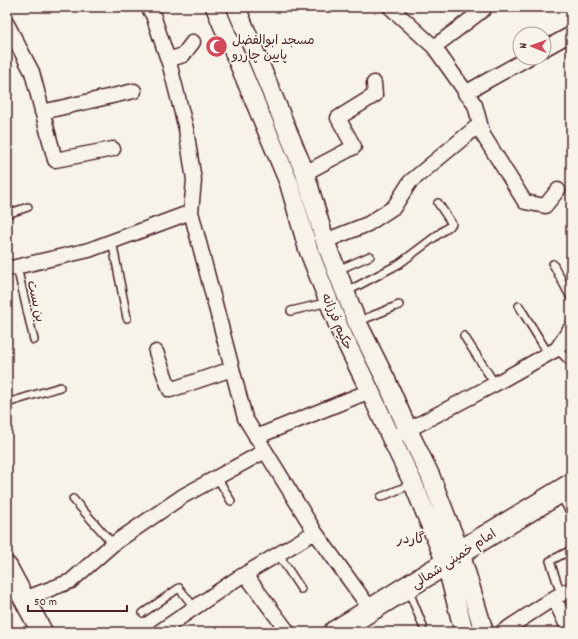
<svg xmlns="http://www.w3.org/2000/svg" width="578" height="639" viewBox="0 0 578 639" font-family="Dekko,'Playpen Sans Arabic',sans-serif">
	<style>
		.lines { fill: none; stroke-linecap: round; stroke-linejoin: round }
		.service-casing { stroke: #4a1f2b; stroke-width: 10 }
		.minor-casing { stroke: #4a1f2b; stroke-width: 17 }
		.tertiary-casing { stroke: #4a1f2b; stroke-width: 21 }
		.secondary-casing { stroke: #4a1f2b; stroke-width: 23 }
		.primary-casing { stroke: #4a1f2b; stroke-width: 25 }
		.service { stroke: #f7f3e8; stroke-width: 7 }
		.minor { stroke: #f7f3e8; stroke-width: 14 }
		.tertiary { stroke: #f7f3e8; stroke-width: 18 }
		.secondary { stroke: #f7f3e8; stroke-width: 20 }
		.primary { stroke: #f7f3e8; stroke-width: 22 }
		.labels { text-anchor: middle; stroke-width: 3.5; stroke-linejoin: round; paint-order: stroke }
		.poi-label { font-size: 13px; fill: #4a1f2b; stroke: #f7f3e8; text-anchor: start }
		.street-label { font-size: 13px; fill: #4a1f2b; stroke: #f7f3e8 }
		.neighbourhood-label { font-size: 14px; fill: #4a1f2b; stroke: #f7f3e8 }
	</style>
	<rect width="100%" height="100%" fill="#f7f3e8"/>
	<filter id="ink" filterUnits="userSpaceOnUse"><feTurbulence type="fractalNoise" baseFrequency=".025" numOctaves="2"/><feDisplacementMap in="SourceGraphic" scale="8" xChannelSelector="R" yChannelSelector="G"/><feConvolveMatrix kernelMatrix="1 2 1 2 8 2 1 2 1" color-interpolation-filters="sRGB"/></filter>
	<g filter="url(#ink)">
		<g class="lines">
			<defs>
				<path id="service" d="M7,214L28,207
					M112,241L127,318
					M553,264L571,298
					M17,267L34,340
					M338,270L370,256
					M346,292L399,264L452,224L438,203
					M519,306L548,353
					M291,311L329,302
					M357,322L399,305
					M464,336L495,384
					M557,349L571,363
					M7,403L60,387
					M217,477L231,501
					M381,497L412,484
					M73,499L113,544
					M278,554L301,589
					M408,589L423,626
					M561,594L550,561L571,550
					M143,613L179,588L194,607"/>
				<path id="minor" d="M148,7L153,15L170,66L186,129L194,180L191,212L245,418L315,532L371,610
					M390,7L434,47L475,105L483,135L525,202L545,206L558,190
					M7,24L32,72L55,160L113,149
					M434,47L484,9L483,7
					M544,49L571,34
					M168,60L183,55L193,42
					M465,93L528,58
					M42,112L134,91
					M305,173L354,147L338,118L375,95L374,83
					M325,241L368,224L394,207L410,182L480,124
					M7,269L89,250L191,212
					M156,352L170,390L232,369
					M400,434L495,384L557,349L571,328
					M256,437L370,391
					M562,490L571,507
					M245,574L288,632
					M554,598L570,632
					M24,599L71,581L113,544L183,496L265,451
					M159,632L235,580L315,532
					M502,632L554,598L571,589"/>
				<path id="tertiary" d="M215,7L289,183L308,249L340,330L370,391L392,440L413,483L446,563L464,632
					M236,7L305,173L325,241L357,322L387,382L408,430L430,475L460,552L484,632"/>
				<path id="secondary" d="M7,567L42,632"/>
				<path id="primary" d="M335,632L446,563L460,552L571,485"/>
			</defs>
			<!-- service casing -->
			<use href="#service" class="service-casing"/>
			<!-- minor casing -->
			<use href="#minor" class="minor-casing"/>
			<!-- tertiary casing -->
			<use href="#tertiary" class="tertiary-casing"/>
			<!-- secondary casing -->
			<use href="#secondary" class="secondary-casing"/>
			<!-- primary casing -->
			<use href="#primary" class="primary-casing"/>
			<!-- service -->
			<use href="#service" class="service"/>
			<!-- minor -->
			<use href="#minor" class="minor"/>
			<!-- tertiary -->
			<use href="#tertiary" class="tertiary"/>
			<!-- secondary -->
			<use href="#secondary" class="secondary"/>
			<!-- primary -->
			<use href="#primary" class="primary"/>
		</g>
	</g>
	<!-- icons -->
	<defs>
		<symbol id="mosque-disc" viewBox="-11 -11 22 22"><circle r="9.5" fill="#d1495b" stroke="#f7f3e8"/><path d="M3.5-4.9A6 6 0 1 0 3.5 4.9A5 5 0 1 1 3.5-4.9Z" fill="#fff"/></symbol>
	</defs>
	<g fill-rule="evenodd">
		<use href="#mosque-disc" x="204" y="34" width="25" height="25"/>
	</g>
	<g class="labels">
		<!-- poi labels -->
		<g class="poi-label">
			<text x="232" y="44">مسجد ابوالفضل<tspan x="232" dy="15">پایین چاررو</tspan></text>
		</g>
		<!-- street labels -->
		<g class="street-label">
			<text transform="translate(37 301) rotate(77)" y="5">بن بست</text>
			<text transform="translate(338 321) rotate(67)" y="5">حکیم فرزانه</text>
			<text transform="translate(453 558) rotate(-33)" y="5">امام خمینی شمالی</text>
		</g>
		<!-- neighbourhood labels -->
		<g class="neighbourhood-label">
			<text x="411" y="543">گاردر</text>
		</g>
	</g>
	<!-- margin -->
	<rect width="578" height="639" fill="none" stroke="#f7f3e8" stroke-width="24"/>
	<rect x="12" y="12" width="554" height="615" fill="none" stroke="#4a1f2b" stroke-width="1.5" filter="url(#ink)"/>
	<!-- north arrow -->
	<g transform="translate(532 46) rotate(271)"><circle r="19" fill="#f7f3e8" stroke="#b29e9c"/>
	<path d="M0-3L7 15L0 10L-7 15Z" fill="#d1495b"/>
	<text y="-6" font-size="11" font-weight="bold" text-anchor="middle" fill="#4a1f2b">N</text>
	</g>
	<!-- scale -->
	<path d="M28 605v6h99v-6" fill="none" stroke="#4a1f2b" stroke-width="2"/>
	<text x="34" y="605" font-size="12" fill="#4a1f2b" stroke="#f7f3e8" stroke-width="3" paint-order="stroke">50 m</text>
</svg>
